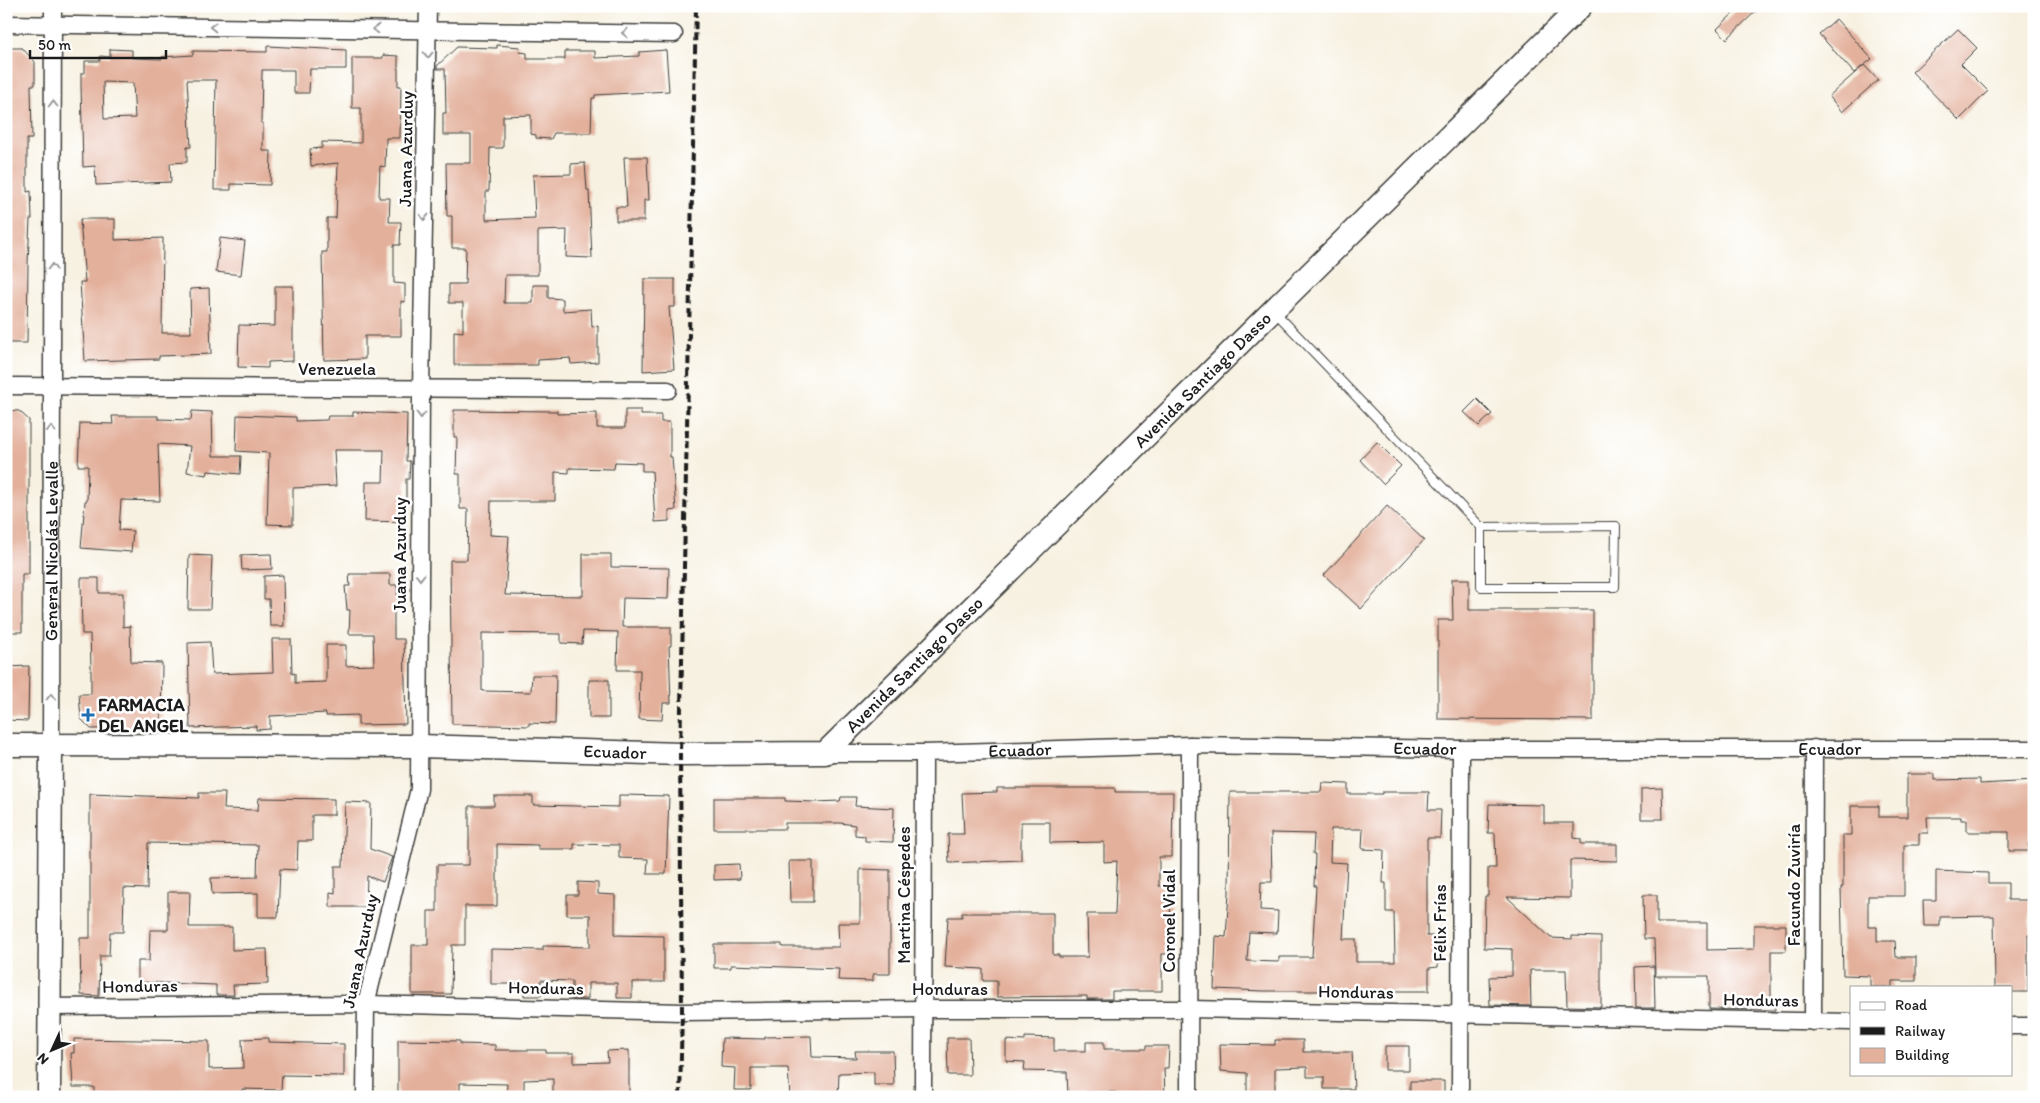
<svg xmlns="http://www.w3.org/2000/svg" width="2040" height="1103" viewBox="0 0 2040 1103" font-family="Itim,sans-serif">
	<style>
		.building { fill: #e3b09b; fill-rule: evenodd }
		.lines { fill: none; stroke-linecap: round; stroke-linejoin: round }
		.lane-casing { stroke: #3d3c3a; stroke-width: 10 }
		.street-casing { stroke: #3d3c3a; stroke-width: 19 }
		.secondary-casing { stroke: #3d3c3a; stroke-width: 25 }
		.lane { stroke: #fff; stroke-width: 8 }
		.street { stroke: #fff; stroke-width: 16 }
		.secondary { stroke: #fff; stroke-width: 22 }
		.rail { stroke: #1c1c1c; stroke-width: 4; stroke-dasharray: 8 4; stroke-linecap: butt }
		.oneway { stroke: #999 }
		.poi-dot { fill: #1f6fb2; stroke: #fff; stroke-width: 2 }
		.labels { text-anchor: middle; stroke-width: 5; stroke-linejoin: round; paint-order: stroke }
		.street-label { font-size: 18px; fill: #1c1c1c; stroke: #fff }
		.poi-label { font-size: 18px; font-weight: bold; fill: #1c1c1c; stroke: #fff; text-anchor: start }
	</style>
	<rect width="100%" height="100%" fill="#fff"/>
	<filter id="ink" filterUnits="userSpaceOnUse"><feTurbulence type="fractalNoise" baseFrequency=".02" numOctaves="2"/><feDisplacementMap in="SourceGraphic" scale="10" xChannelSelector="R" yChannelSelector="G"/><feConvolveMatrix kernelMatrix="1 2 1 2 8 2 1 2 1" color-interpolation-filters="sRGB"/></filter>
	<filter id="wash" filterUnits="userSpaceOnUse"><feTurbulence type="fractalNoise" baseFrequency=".0096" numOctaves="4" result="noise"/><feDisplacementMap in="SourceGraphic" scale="20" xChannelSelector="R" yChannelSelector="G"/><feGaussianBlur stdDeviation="1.12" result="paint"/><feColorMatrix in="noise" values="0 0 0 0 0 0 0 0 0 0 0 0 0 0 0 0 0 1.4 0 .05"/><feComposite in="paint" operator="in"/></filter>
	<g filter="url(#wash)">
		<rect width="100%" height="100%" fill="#f7f1e1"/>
		<g id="blocks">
			<!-- building -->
			<path class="building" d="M1741,6H1761L1727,39L1717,29Z
				M1836,19L1872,59L1854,73L1819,34Z
				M1958,29L1977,48L1961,64L1988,91L1959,120L1912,72Z
				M497,45L520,47L519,52L527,53V59H565V51H595V58L639,56V52L666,50L669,91L595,95V98H592L591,133H554L551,139L536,138V135L531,134V115L503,116V148H490L489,191H486V220L535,218L533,175L571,174V164L585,163L587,190H589L592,258L566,257L567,230L538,231V275H505L504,303H533V285H548V298L563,299V311L591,309L592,327L598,326V362L571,364L570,358L538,360V365H454V331L463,332V303H449V284H465L466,248H452V216H447L446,163H471V135H443V113H446L445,69H437V66L457,47L497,48Z
				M267,46L346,50V69H310L309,93H294V70H262L261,123H263V151H271L270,185L231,184V190H214L216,80H187L191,147H187V162L170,163L171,182L96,185L95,166L83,167L81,84V73H85V61H100V56L110,57V49L132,50V58L162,59V57L193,55V51L267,52ZM103,82L133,83L135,118L104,119Z
				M9,48H22L35,62V85H31L32,139H27V192L31,191L32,219H30L28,263L27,343H7L6,50H9Z
				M383,55L398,56V86H401L400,138H386L385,167L380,166L379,198H390L389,222H401L400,245H394V283L405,284V302L401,301V336H365V359L324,360L322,252H327V218H336L338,163L311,166L310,149L322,148V142L361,143V108H352V58H383Z
				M1864,65L1878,80L1842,112L1829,96Z
				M624,157H647L649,200H644V221H616V207H627Z
				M80,219H115V240L163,238L162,333H191L190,289L209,288L211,354L159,356V359L85,361L80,282H85Z
				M220,238L245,241L241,275L216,272Z
				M644,279H675V307H669L674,369L643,371Z
				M275,286H293V361L268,362V368L238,367L239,325L275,326Z
				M1477,399L1492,414L1479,426L1464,412Z
				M6,410L19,411L29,420V574H22V632H6Z
				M454,410L557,411V414L597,413V428H625V410H641V415H661V422H670V457H672L676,510L669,511V521L655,522L652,471H642V463L615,462L614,469L569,468V473L555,472V501H491L490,535L509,536L505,595L583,596V554H611V567L669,568L668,599L623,598L622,627H671V646H669L671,703H663L662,720L639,719L640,670H617L618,632L583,631L582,644L561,643V634L482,633V691L531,692L532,675H556L555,724L529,723V726L452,724L450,560H467L468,509H460V474H456L457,437H454Z
				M192,411L212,412L213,456H241L240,474L208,471L207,475L187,472L190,446L158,444L160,501L121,500L119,530L133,531L131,552L81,548L85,501H87L88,466H78L80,423L113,424L112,416H158V419L191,420Z
				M353,412L407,414L406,461H410L409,479H406V522L365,521L366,482H383L384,450H334L336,486L293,488V525L267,524L269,453L236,451L237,415L296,417V421L327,420L328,416H353Z
				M1377,442L1401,466L1383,484L1360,460Z
				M1387,506L1424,540L1361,609L1324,575Z
				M271,554L272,569L242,570L241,555Z
				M189,555L212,556L210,609H188Z
				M349,574H390V585H397L398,609H394V639H404L406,724L358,725V715L326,716V713L270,716V729L256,730V726L190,728L188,643L210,642L212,674L273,672L272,639H291L292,674L295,673V683L326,682V645H346V666L374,665L373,634H349L350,610H347L345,586H350Z
				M283,575L284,626H270L269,599H264V576Z
				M81,578H99V593H123V627L130,626L131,662L162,663L161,728L91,729L81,719L79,694H91V667L90,634H82Z
				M1452,579H1469V610H1593V720L1438,719V620H1453Z
				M29,666L28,721L6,720V667Z
				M589,680H609V718H589Z
				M1907,774H1934V780L1980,779V784L2034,781V844H2028L2029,851H2009V832H1967V820H1961V817H1927L1928,833H1919V845H1904V896H1868V927H1877V941H1895L1896,957H1916V981H1892V987H1870V976L1843,975L1841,887H1843V835H1851V806H1879V817H1907Z
				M1322,783L1348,784V794H1382V792H1429L1428,810H1441L1440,838H1427V936H1440L1438,967L1429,968V991H1264L1214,989L1216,936L1226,937L1229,893L1230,792H1321ZM1331,829H1363L1362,849L1384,850L1383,883H1386V912H1394L1395,962H1356V939H1343L1347,863L1330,862ZM1271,833L1314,834L1313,854H1315L1314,886H1316L1312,957H1279V962L1247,961L1249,932L1277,933L1278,911L1260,910L1261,882H1272Z
				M997,788H1115V792H1173L1172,857H1159V886H1170L1171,954H1162V991H1112V999H1087V996L997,997V981H983V969L945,967L948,917H962V913H1053V955H1059V957H1088L1087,914H1115L1117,861L1104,862V842L1050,843V822H1021V860L949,863L948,834H964L962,793L997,792Z
				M1662,788L1663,819H1641V789Z
				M199,793H225L224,809L258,810L259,798L334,799V815H312V841H298L297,870L280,869L278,917H258V893L212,894L211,878L257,877L258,845L148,843L147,889L124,888L123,932H110L109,956H100L99,996L81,995L80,938H90V794L199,798Z
				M619,795L669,796L666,874H647L648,859L619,858V845L574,844V849H538V845L497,844V906H465V945H452L451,994H412V945H428V911H437V865H469V806H494V796H533V805L619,807Z
				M841,797H856L855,806L894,808L893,842L865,841V836L855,835V825L840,823H785V829H714V798H785V801L814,802L840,801Z
				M345,802L371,803L370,849L392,857L383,882L367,876L366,907H330V892L335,893V866H343Z
				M1489,804L1544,805V823H1574V838L1581,839V844H1617V861L1570,860V898L1507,897L1551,938L1572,939V936L1601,937V1007L1567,1006L1566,970H1530L1531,1006L1490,1005L1489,977L1512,976V949L1484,948L1485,896H1488V868H1496L1495,833H1488Z
				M789,861H813V902H790Z
				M739,864L740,879L714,880V865Z
				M860,869L890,870V974H873V981L838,980L839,969L731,965V968H714V944H782V947H839L838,923H860Z
				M1936,871L1988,873V883H2008V900H2029L2031,935H2028V992H2012V987H1995L1994,916L1940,917V926H1924L1923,900H1936Z
				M578,882L598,883V894L615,895V935L664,936V982H632V998H617V983H588V999H572V981L541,980V996H524V984H491V949L543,950V946L590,947V915H567V895H578Z
				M168,892H190L189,927H232V950L267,949L268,984L233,985L234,995H216V985L138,982V961H149L150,930H168Z
				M1643,895H1657V923H1707V950L1754,949V925H1786V951H1771V998H1774L1775,1010L1709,1009V976H1655L1654,939H1644Z
				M1654,966L1655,1008H1636L1635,967Z
				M811,1036L812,1057L856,1058L855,1051H893L894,1085H874V1072L839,1073L838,1097H790L788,1068H751V1090H734L735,1068L721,1067L722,1038L765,1039V1037Z
				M1025,1037L1054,1038V1051H1086V1042H1104V1049H1146V1046H1169L1168,1068H1164L1165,1097H1116V1092H1085V1097H1068L1067,1072L1024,1071L1025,1062L1006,1061V1040L1025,1041Z
				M268,1038V1042L344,1044V1076L282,1075L281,1090L242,1089V1097H94V1087H73L71,1053H74V1039L209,1041V1069L243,1068L242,1039Z
				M947,1038H969L970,1075H948Z
				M398,1040L460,1041V1044L495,1045V1050H546V1053H574V1063L608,1062L607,1051L629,1050V1097L553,1095V1079L524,1080V1097H506L507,1084L460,1083V1097H398Z
				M1275,1040H1303V1052H1352L1354,1089H1324V1077H1307V1067L1275,1068V1097H1247V1073L1221,1071L1220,1044L1275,1045Z
				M1385,1046H1409V1070H1385Z
				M1410,1081H1444V1097H1410Z"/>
		</g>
	</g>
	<g filter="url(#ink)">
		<use href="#blocks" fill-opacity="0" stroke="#3d3c3a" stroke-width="1"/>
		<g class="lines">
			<defs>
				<path id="lane" d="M1275,312L1481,527L1616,526L1615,587H1481V527"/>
				<g id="street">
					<path d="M6,24L674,34"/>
					<path d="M6,386L668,390"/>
					<path id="s1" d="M51,746L53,6"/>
					<path id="s2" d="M825,753H924L1190,745L1461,749H2034"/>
					<path d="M49,1007L366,1004L682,1012L923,1009H1189L1851,1022"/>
					<path d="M1813,1022L1814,748"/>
					<path d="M2011,1026H2034"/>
					<path d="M365,1097L366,1004L419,789L421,389L428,6"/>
					<path d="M923,1097L924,753"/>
					<path d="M1189,1097L1190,745"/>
					<path d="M1460,1097L1461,749"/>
				</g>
				<g id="secondary">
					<path id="s3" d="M6,745L420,746L680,754L825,753L1581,6"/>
					<path d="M49,1097L51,746"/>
				</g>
			</defs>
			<!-- lane casing -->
			<use href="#lane" class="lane-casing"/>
			<!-- street casing -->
			<use href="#street" class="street-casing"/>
			<!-- secondary casing -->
			<use href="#secondary" class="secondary-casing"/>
			<!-- lane -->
			<use href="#lane" class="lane"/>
			<!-- street -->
			<use href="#street" class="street"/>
			<!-- secondary -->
			<use href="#secondary" class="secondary"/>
			<!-- rail -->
			<path class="rail" d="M680,1097L682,1012L680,754L696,6"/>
		</g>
		<!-- one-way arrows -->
		<defs><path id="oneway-chevron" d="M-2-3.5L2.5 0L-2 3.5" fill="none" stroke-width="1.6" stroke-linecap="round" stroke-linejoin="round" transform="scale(1.25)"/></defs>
		<g class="oneway">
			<use href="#oneway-chevron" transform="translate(213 27) rotate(-179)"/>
			<use href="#oneway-chevron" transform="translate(376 29) rotate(-179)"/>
			<use href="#oneway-chevron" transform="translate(625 33) rotate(-179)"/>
			<use href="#oneway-chevron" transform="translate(428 55) rotate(91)"/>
			<use href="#oneway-chevron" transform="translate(53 104) rotate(-90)"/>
			<use href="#oneway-chevron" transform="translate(424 217) rotate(91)"/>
			<use href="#oneway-chevron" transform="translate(52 267) rotate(-90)"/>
			<use href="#oneway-chevron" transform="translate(421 415) rotate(90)"/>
			<use href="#oneway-chevron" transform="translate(51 429) rotate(-90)"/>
			<use href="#oneway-chevron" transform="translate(420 577) rotate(90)"/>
			<use href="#oneway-chevron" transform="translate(51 697) rotate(-90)"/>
		</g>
	</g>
	<!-- markers -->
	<path class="poi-dot" d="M85.5 707.5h5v5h5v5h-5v5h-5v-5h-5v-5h5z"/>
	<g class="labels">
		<!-- street labels -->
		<g class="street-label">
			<text transform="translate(406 149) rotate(-89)" y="6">Juana Azurduy</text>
			<text x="337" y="375">Venezuela</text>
			<text dy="6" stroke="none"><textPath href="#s3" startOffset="1350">Avenida Santiago Dasso</textPath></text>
			<text dy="6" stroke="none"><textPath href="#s1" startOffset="195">General Nicolás Levalle</textPath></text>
			<text transform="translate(400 555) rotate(-90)" y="6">Juana Azurduy</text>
			<text dy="6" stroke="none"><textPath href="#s3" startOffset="945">Avenida Santiago Dasso</textPath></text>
			<text dy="6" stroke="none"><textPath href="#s2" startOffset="600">Ecuador</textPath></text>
			<text dy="6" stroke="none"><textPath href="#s2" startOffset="1005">Ecuador</textPath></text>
			<text dy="6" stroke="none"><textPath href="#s2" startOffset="195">Ecuador</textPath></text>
			<text dy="6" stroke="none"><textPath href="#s3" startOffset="609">Ecuador</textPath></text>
			<text transform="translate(1794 885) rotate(-90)" y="6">Facundo Zuviría</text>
			<text transform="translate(904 895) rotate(-90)" y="6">Martina Céspedes</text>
			<text transform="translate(1169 921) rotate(-90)" y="6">Coronel Vidal</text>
			<text transform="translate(1440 923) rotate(-90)" y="6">Félix Frías</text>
			<text transform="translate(360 951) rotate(-78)" y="6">Juana Azurduy</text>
			<text transform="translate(140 986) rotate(-1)" y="6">Honduras</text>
			<text transform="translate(546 988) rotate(1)" y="6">Honduras</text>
			<text x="950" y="995">Honduras</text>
			<text transform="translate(1356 992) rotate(1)" y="6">Honduras</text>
			<text transform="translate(1761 1000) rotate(1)" y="6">Honduras</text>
		</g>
		<!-- poi labels -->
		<g class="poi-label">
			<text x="98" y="711">FARMACIA<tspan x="98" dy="21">DEL ANGEL</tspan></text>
		</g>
	</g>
	<!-- margin -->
	<rect width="2040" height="1103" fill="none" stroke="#fff" stroke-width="25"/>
	<!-- legend -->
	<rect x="1850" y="986" width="162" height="90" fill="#ffffff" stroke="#a4a4a4"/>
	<rect x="1860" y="1002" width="25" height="8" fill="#ffffff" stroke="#a4a4a4"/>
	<text x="1895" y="1010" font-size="15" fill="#1c1c1c">Road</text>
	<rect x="1860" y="1027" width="25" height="8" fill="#1c1c1c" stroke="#a4a4a4"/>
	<text x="1895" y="1036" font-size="15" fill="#1c1c1c">Railway</text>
	<rect x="1860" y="1048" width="25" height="15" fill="#e3b09b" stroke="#a4a4a4"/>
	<text x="1895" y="1060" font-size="15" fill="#1c1c1c">Building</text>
	<!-- north arrow -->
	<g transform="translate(52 1050) rotate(226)" stroke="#ffffff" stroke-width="4" paint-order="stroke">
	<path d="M0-4L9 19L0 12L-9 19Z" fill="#1c1c1c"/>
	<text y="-8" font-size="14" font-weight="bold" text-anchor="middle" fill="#1c1c1c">N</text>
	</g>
	<!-- scale -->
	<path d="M30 50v8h136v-8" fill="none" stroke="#1c1c1c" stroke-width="2.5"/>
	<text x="38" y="50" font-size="15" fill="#1c1c1c" stroke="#ffffff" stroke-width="4" paint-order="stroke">50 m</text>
</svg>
